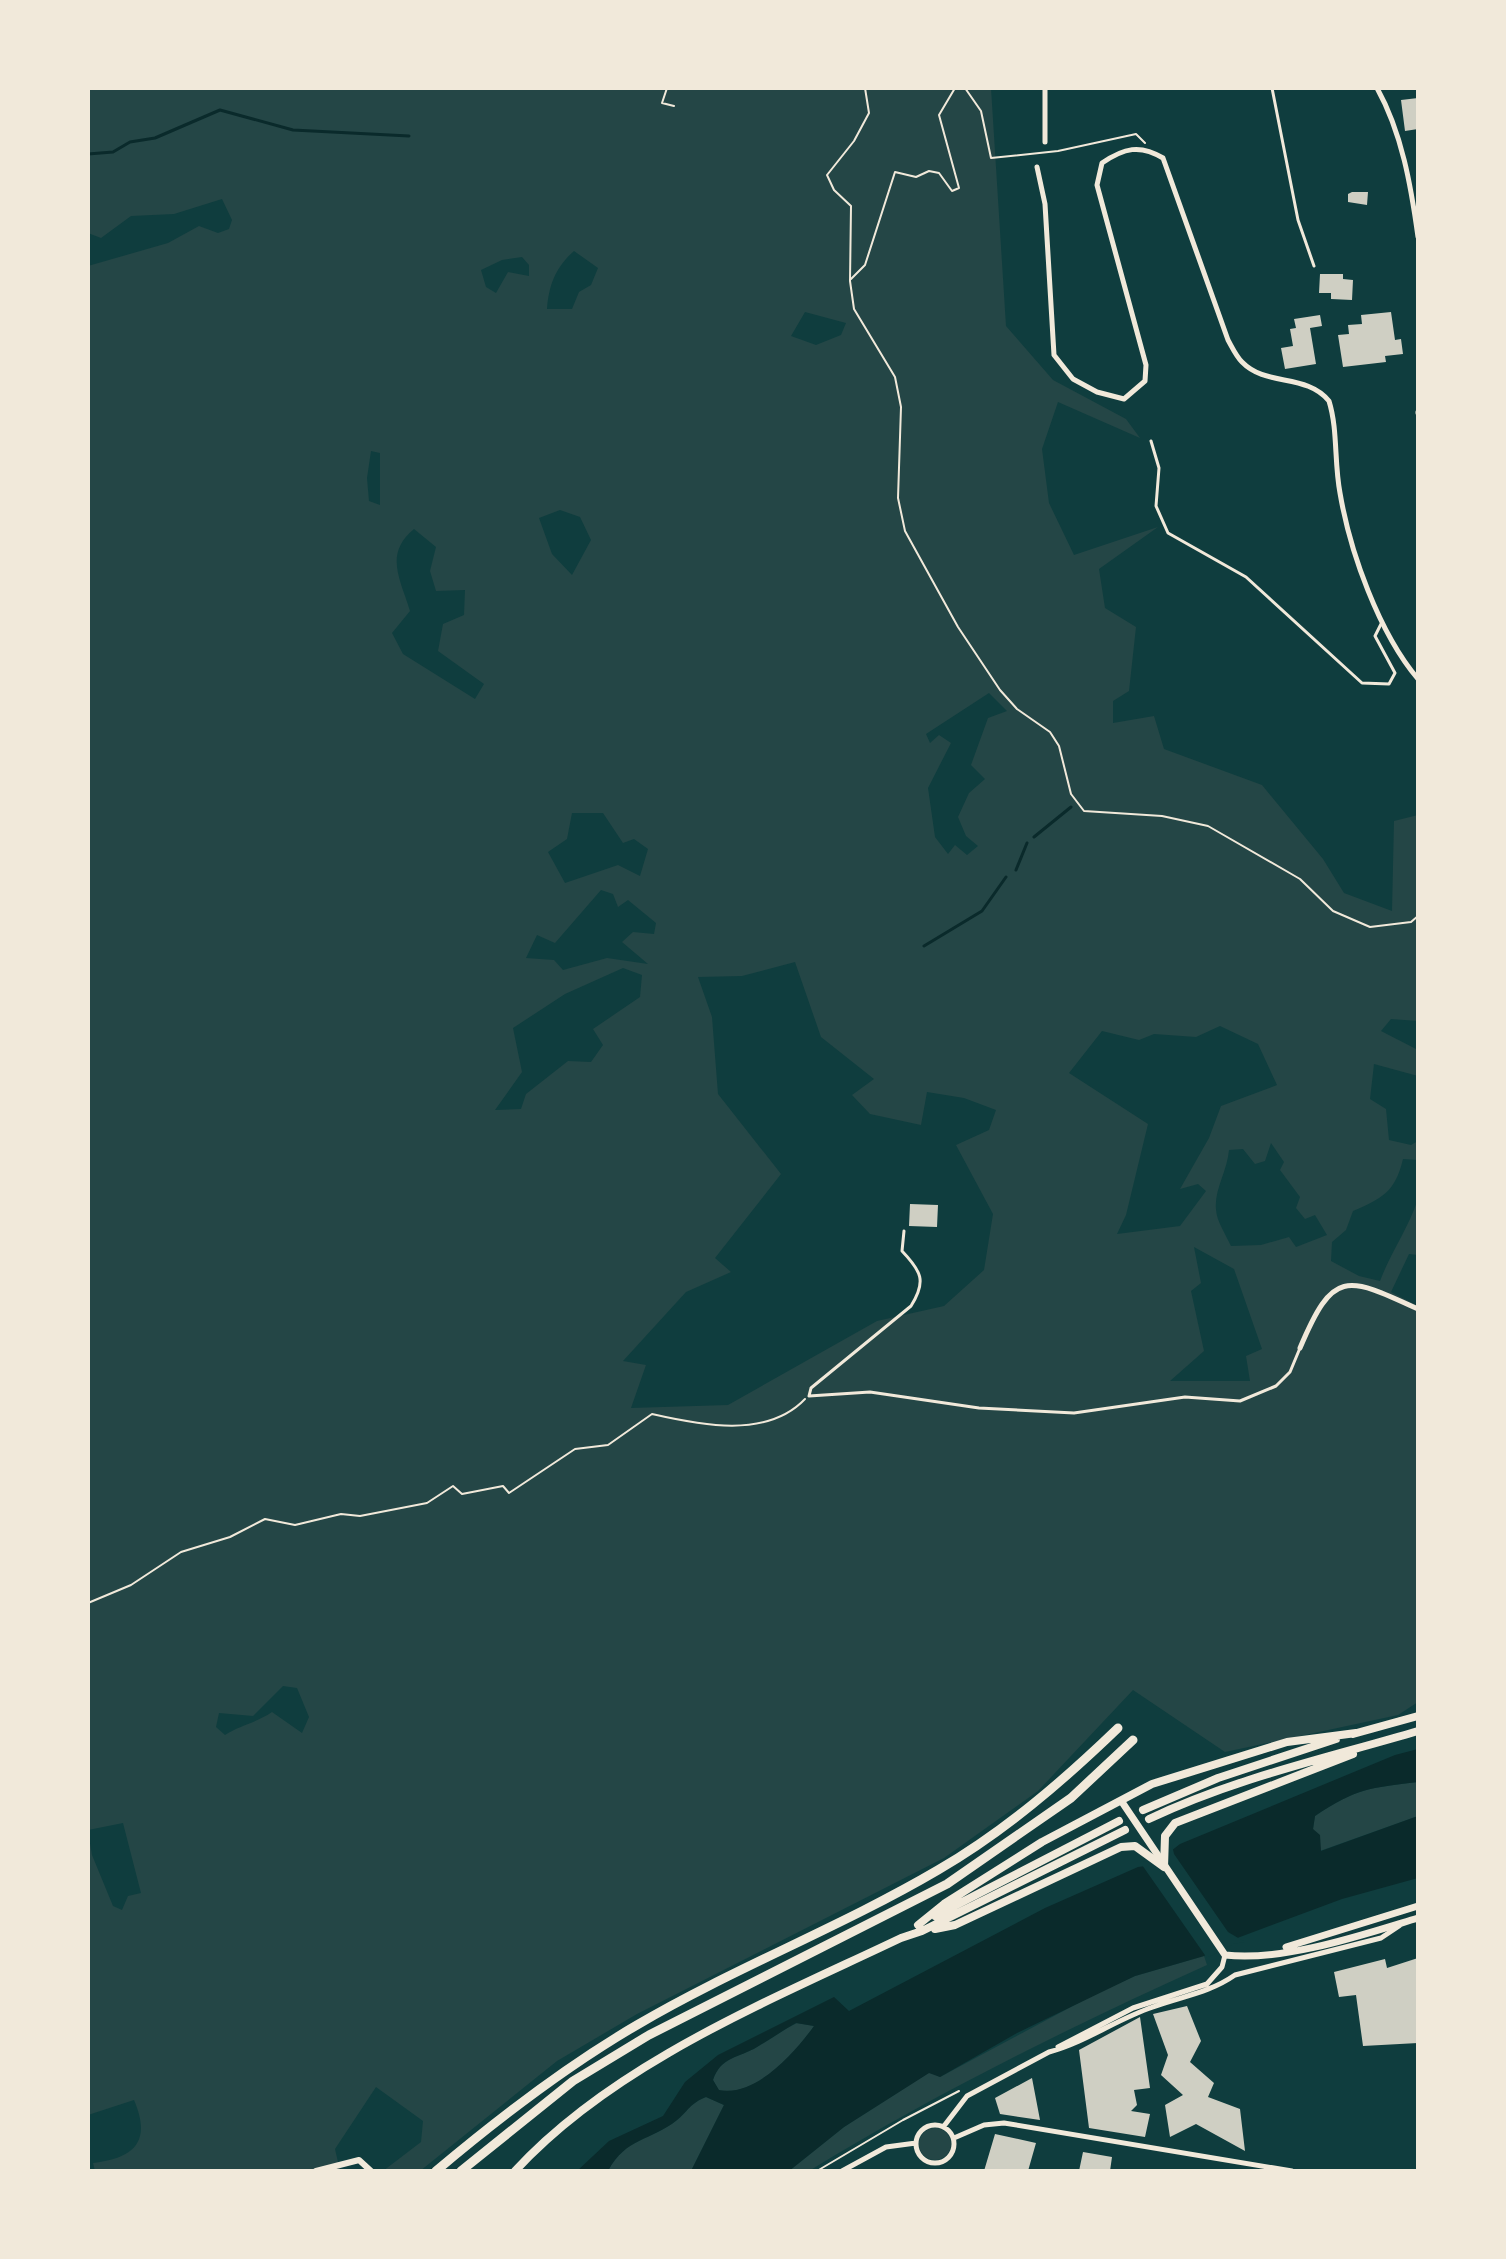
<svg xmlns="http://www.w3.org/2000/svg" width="1506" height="2259" viewBox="0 0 1506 2259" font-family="Inter,sans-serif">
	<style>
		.green { fill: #244646; fill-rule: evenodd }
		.water { fill: #0a2a2b; fill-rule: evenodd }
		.pier { fill: #0f3d3e }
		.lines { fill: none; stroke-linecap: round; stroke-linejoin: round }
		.stream { stroke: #0a2a2b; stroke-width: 3 }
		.building { fill: #cfcfc3 }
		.path { stroke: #f1e9da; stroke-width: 2 }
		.service { stroke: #f1e9da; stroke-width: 3 }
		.minor { stroke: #f1e9da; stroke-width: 5 }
		.tertiary { stroke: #f1e9da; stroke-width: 6 }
		.secondary { stroke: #f1e9da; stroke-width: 7 }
		.primary { stroke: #f1e9da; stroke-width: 8 }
		.motorway { stroke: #f1e9da; stroke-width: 9 }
	</style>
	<rect width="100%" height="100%" fill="#0f3d3e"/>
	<!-- green -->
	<path class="green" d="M88,88H991L1006,326L1053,380L1126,419L1140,438L1058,402L1042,449L1049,503L1074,555L1158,527L1099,569L1105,608L1136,627L1129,691L1113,701V723L1154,716L1164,749L1262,785L1323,859L1344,893L1392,911L1394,821L1418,815V1021L1391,1019L1381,1031L1418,1050V1076L1374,1064L1370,1099L1386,1109L1389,1140L1411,1145L1418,1141V1160L1403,1159C1395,1192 1383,1198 1353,1211L1346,1230L1332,1242L1331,1261L1359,1276L1380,1281C1391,1252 1408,1229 1418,1199V1255L1409,1254L1391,1292L1418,1306V1702L1398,1715L1225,1752L1133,1690L1038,1791L944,1858L637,2014L557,2061L420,2171H383L421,2142L423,2121L376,2087L335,2149L340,2171H95L93,2163C134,2158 152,2142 134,2100L88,2115V1832L92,1855L113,1906L122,1910L128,1896L141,1893L123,1823L88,1830V266L168,243L199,226L218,233L229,229L232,220L222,199L174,214L131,216L101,238L88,233ZM574,251L598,268L591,285L579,292L572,309H547C549,284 556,267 574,251ZM522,257L529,265V276L508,272L496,293L486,287L481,270L502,260ZM805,312L846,323L841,335L816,345L791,336ZM371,451L380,453V505L369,501L367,478ZM560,510L580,517L591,540L572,575L552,554L539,518ZM414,529L436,547L430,571L436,591L465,590L464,615L443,624L438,651L484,684L475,699L403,654L392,633L410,611C400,578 384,554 414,529ZM989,693L1007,711L988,718L971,765L985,779L969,793L958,817L966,836L978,846L967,855L955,845L948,854L935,837L928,788L951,743L939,735L930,743L926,734ZM572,813H603L623,843L634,839L648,849L640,876L618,865L565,883L548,852L567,839ZM601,890L613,894L618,907L628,900L656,923L654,934L633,932L622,942L648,964L607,958L563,970L554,960L526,958L537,935L555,943ZM795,962L821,1037L874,1079L852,1095L870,1114L921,1125L927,1092L964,1098L996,1110L989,1130L956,1145L993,1214L984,1270L944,1306L877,1321L728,1405L631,1408L646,1365L623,1361L686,1292L731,1272L715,1258L781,1174L718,1094L712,1017L698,977L742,976ZM623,968L642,975L640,997L593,1029L603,1045L591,1062L568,1061L526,1094L521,1109L495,1110L522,1072L513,1028L565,994ZM1220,1026L1258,1044L1277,1085L1221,1106L1209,1138L1180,1189L1198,1184L1206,1191L1180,1226L1117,1234L1126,1215L1148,1124L1069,1073L1102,1031L1139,1040L1154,1034L1196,1037ZM1271,1143L1284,1162L1280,1170L1300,1197L1296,1208L1305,1219L1315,1215L1327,1235L1296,1247L1289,1237L1261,1245L1231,1246C1226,1235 1216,1220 1216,1209C1214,1190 1227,1172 1229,1150L1243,1149L1255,1164L1265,1161ZM1194,1247L1234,1269L1262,1349L1246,1356L1250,1381H1170L1204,1351L1191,1291L1201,1283ZM283,1686L297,1688L309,1717L302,1733L272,1712C256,1723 240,1725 225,1735L216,1727L219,1713L253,1716Z
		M1418,1782V1816L1320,1851L1313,1829L1315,1816C1357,1788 1369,1788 1418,1782Z
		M1204,1956L1207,1965C1072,2026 936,2093 809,2171H789L844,2127L930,2072L940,2077L1097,1993L1135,1976Z
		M797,2023L814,2026C795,2053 756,2097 719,2091L713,2080C721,2056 739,2058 757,2047C771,2039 783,2030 797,2023Z
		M706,2097L724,2105L691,2171H608C626,2137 651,2141 677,2120C689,2110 689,2104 706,2097Z
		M919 2144a16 16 0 1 1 32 0a16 16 0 1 1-32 0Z"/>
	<!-- water -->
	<path class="water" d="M1418,1749V1782C1369,1788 1357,1788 1315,1816L1313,1829L1320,1835L1321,1851L1418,1816V1878L1342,1899L1232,1940L1204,1956L1135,1976L1017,2033L940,2077L929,2073L844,2127L789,2171H691L724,2105L706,2097C689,2104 689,2110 677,2120C651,2141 626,2137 608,2171H577L609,2141L663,2116L685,2082L718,2055L834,1997L849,2011L1045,1908L1138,1867L1153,1865L1180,1844L1395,1755ZM796,2023L814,2026C794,2054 755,2097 719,2090L713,2080C721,2056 739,2058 757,2047C771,2039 783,2030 796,2023Z"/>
	<!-- pier -->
	<path class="pier" d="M1172,1845L1174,1854L1228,1932L1245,1942L1233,1944L1207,1958L1140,1862L1151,1861Z"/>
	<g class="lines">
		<!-- stream -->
		<path class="stream" d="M88,154L113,152L130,142L155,138L220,110L293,130L409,136
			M1034,837L1071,807
			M1016,870L1027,843
			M924,946L982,911L1006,877"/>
	</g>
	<!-- building -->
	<path class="building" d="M1418,98V129L1405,131L1401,100Z
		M1352,192H1368L1367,205L1348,202V194Z
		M1320,274H1343V279L1353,280L1352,300L1331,299V293H1319Z
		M1391,312L1395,340L1401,339L1403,354L1385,356L1386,362L1343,367L1338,335L1349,334L1348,325L1362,324L1361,315Z
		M1320,315L1322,326L1310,328L1316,364L1285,369L1281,348L1293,346L1290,329L1296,328L1294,319Z
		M910,1204L938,1205L937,1227L909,1226Z
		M1418,1958V2043L1363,2046L1356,1995L1339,1997L1334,1972L1385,1959L1387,1968Z
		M1187,2006L1201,2041L1190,2062L1214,2083L1208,2097L1240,2109L1245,2151L1196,2124L1170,2137L1165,2105L1183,2095L1161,2075L1168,2055L1153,2014Z
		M1140,2017L1150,2088L1134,2090L1137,2105L1131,2111L1150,2114L1145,2137L1089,2128L1079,2050Z
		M1032,2078L1040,2120L1000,2114L995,2098Z
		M995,2134L1036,2143L1028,2171H984Z
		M1083,2152L1112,2157L1110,2171H1079Z"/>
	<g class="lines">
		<!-- path -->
		<path class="path" d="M667,88L662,103L674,106
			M865,88L869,113L854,141L827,175L834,190L851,206L850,281L854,309L895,377L901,407L898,498L905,531L958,627L1000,690L1017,709L1050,732L1059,746L1071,794L1084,811L1162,816L1208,826L1300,879L1333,911L1370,927L1411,922L1418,916
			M965,88L981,111L991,158L1058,151L1136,134L1145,143
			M851,279L865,265L895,172L916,177L929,171L939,173L952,191L959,188L939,115L955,88
			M88,1603L131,1585L181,1552L230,1537L265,1519L295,1525L341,1514L360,1516L427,1503L453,1486L462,1494L503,1486L509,1493L575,1449L608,1445L652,1414C700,1425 767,1439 805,1399
			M817,2171L903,2120L959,2091"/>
		<!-- service -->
		<path class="service" d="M1272,88L1298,220L1314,266
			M1151,441L1159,468L1156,506L1168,533L1246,577L1362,683L1389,684L1395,673L1375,636L1381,624
			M904,1231L902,1251C921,1271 927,1281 911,1306L811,1388L809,1396L870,1392L979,1408L1074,1413L1185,1397L1240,1401L1276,1386L1290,1372L1300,1348"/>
		<!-- minor -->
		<path class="minor" d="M1045,88V142
			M1377,88C1402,133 1411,186 1418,237
			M1037,167L1045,204L1054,355L1073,379L1097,392L1124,399L1145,381L1146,365L1097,185L1102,163C1124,148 1140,144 1163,158L1228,340C1232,347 1236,356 1242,362C1266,387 1306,373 1329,401C1338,430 1334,462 1340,493C1350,552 1379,633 1418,679
			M1418,412V413
			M1300,1348C1333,1270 1345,1275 1418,1309
			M1058,2047L1133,2008L1207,1984L1222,1967L1225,1955
			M1049,2052C1086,2042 1117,2019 1153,2007C1183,1996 1209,1993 1235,1975L1381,1938L1399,1926
			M916 2144a19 19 0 1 1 38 0a19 19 0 1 1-38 0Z
			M944,2126L967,2096L1049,2052
			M954,2138L984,2125L1004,2123L1292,2171
			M842,2171L886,2147L916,2143"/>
		<!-- tertiary -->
		<path class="tertiary" d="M316,2171L359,2160L371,2171"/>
		<!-- secondary -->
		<path class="secondary" d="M1122,1802L1225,1955C1283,1962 1362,1935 1418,1918
			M1286,1947L1418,1906"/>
		<!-- primary -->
		<path class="primary" d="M1353,1734L1418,1716
			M1143,1810L1218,1778L1336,1739
			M1149,1819C1235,1778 1327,1758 1418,1731
			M1164,1867L1165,1836L1175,1823L1353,1754
			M935,1916L1119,1821
			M918,1925L944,1904L1042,1842L1152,1784L1287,1742L1356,1733
			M935,1929L955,1925L1121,1847L1135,1846L1164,1867
			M515,2171C614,2063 771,2000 901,1938L922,1931L1125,1830"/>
		<!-- motorway -->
		<path class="motorway" d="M436,2171C500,2117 565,2067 637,2025C734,1968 841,1927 938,1870C1005,1831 1063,1781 1118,1728
			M461,2171L573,2081L649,2035L947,1884L1071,1798L1133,1740"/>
	</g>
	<!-- border -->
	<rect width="1506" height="2259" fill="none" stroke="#f1e9da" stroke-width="180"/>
</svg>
